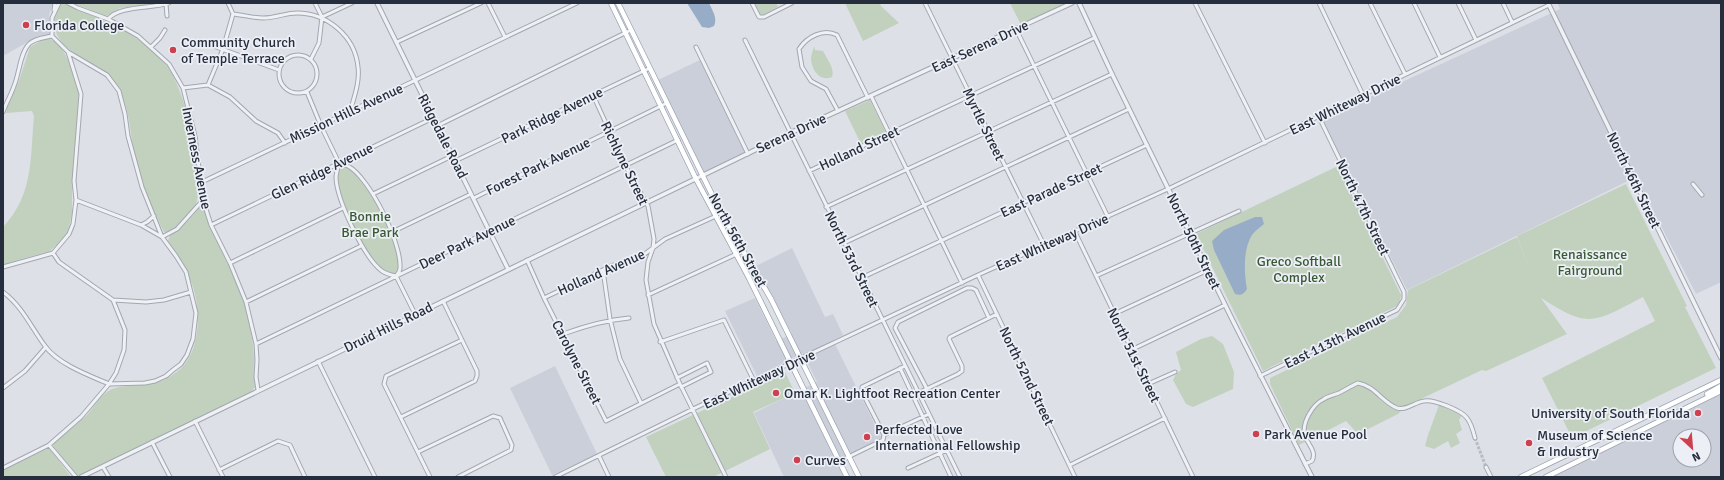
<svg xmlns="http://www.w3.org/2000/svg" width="1724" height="480" viewBox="0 0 1724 480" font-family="Signika,sans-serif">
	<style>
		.built { fill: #cbcfd9; fill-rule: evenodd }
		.green { fill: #c2d1be }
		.water { fill: #97adc7 }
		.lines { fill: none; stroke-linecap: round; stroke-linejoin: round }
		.minor-tunnel { stroke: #b8bcc5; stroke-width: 3; stroke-dasharray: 3 1.5; stroke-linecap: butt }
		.minor-casing { stroke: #a2a7b1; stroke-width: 5 }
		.tertiary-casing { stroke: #a2a7b1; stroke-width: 5.5 }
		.primary-casing { stroke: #9ca4b2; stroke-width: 6 }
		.minor { stroke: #eff1f5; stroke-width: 3 }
		.tertiary { stroke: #eff1f5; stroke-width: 3.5 }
		.primary { stroke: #fff; stroke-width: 4.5 }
		.poi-dot { fill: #ce4050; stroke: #eceff5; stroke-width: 1.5 }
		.labels { text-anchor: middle; stroke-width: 3.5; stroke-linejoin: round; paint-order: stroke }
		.poi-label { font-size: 14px; fill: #262e3d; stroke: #eceff5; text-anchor: start }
		.street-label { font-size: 14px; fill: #262e3d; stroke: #eceff5 }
		.park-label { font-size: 14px; fill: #395934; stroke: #eceff5 }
	</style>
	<rect width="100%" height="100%" fill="#dde0e7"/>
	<!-- built -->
	<path class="built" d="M3,3H53L49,15L50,35L38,36L3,56Z
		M1557,3H1721V282L1696,294L1636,177L1407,290L1322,119L1560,9Z
		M700,60L745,153L703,173L658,80Z
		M792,248L825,317L833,314L843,335L833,340L882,439L836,460L844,477H784L754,413L817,382L803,353L757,376L725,311L755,298L776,341L792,334L756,266Z
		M555,366L597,454L552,475L510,388Z
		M1721,391V477H1543ZM1680,436H1704V460H1680Z"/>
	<!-- green -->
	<path class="green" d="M61,3C67,4 73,7 78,10C111,22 145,38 167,66C185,89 206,176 196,204C191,216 179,225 169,232H164C151,208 142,183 135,158C130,134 130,105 116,84C98,58 49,54 55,16C56,11 57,6 61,3Z
		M73,3H162L120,8L106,16Z
		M754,3H776L778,7L760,16Z
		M845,3H880L881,6L899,23L863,41Z
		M1010,3H1067L1021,25Z
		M44,39H50L59,44L65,54L71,67L79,94L72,183V214L69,227L65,237L50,251L18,260L3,265V227C34,194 30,158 34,116L32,111L6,113L7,106L19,81L30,47Z
		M814,46L815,50L823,51C827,59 835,68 832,77C820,82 812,71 811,59C811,55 813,50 814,46Z
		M870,100L886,133L861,144L845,111Z
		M341,165C364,170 409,255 396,274C371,277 339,200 337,179C337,175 338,171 340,167Z
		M1338,166L1401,295L1400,301L1397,306L1263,371L1196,234Z
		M1626,184L1687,306L1685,307L1716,368L1572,438L1542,378L1667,315L1655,321L1643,297C1628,304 1606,319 1589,319C1572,319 1555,306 1541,298L1567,334L1486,371L1482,370L1406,406L1398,414L1358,434L1346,421L1299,445L1270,384V378L1397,317L1406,305L1408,290L1517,237L1530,271L1517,236Z
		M202,207L205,210C215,244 236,274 246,309C250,325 253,341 254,357C254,368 253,377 255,387L251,392L82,475H76L54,447L53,444L57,440C67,432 78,424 87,415C94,407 100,395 110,390C124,383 146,388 164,380C172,376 182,369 187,361C201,340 200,306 192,284C186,268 177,255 168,241L170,235L189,220L199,208Z
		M1212,336L1223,344L1234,372L1233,389L1193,407L1186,404L1173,380L1176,374L1181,370L1176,352L1201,339Z
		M785,372L795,393L753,412L770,449L713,477H666L646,437Z
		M1439,405L1462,415L1459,420L1462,430L1456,434L1460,443L1451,448L1448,441L1434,449L1425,446L1428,435Z
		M47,449H50L71,477H3V470Z"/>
	<!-- water -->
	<path class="water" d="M687,3H709C712,10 718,18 714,26L709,28L702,27Z
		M1255,217H1262L1264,224C1260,227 1255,231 1252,235C1243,249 1244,273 1247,289C1244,294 1241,296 1235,294L1214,250L1212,241L1224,230Z"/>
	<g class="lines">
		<!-- minor-tunnel -->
		<path class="minor-tunnel" d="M1475,438L1486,467"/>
		<defs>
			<path id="minor" d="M68,3L78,8L108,19L138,36L169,64L183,88L195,136L203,200L211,225L230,263L246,302L256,344L257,360L256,377L258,390
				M228,3L233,14C243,15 254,18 263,18C275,18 286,13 297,13C327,13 355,36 358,67C360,82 354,97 350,112
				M488,3L505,37
				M752,3L759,17H764L792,3
				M925,3L1044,245
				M1195,3L1265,143
				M1319,3L1363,95
				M1370,3L1405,74
				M1414,3L1440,57
				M1458,3L1476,40
				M1503,3L1512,22
				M166,4L167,16
				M54,10L55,3
				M322,17L352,3
				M108,19C120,5 152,9 169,3
				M1016,29L1108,217
				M745,40L960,477
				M200,41L279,70
				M397,42L481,3
				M151,47L160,38L165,30
				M696,47L748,154
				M279 74a19 19 0 1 1 38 0a19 19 0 1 1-38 0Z
				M311,59L319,43L322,17L315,3
				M208,85L230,97L256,121L278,133L285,143
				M183,88L208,85L223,49L233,14
				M307,92L321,126L339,163C342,164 346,165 348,166C370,178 402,244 400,268C400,271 398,274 396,276C391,275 386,274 382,271C364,258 337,200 336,178C336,173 338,168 339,163
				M593,95L626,167L648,206L654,239L653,248L648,262L646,280L654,324L680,384L726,477
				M871,96L962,283
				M838,111L826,89L811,81L802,67L799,49C807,37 823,28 837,35L868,98
				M3,112C6,103 11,95 14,86C19,75 20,53 29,44C35,38 44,38 52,36
				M437,126L631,30
				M455,161L650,68
				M809,171L1094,38
				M202,182L577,3
				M1693,184L1702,195
				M373,194L452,156
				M474,198L667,103
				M76,200L141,225L162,237L177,229L203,200
				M826,207L1112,74
				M141,225L147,222L154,216
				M211,225L433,118
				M392,232L471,194
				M1075,232L1193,477
				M844,243L1129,109
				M527,260L544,298L606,421L680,384
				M230,263L343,208
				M3,267L53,253L69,234L73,224L76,200L74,181L81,94L68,52L52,36V18L59,3
				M603,270L610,319L620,359L641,403
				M978,275L1075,477
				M396,276L415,314
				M1096,276L1239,211
				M861,278L1147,145
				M3,292C22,306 31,327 45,346C58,364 88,375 109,384L116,373L124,350L125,330L113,300L59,262L53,253
				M648,295L743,251
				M544,298L611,266L642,256L665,239L716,216
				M113,300L146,302L164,300L191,292
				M246,302L361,246
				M1114,314L1208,270
				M563,334C585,326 606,320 629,318
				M660,342L724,320L754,381
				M256,344L678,140
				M1131,350L1225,305
				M318,361L375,477
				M900,368L951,477
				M1260,376L1397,310L1404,299V292L1319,117
				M677,378L707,363L711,372L681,387
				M1148,384L1175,372
				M3,388L25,371L46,347
				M927,389L895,328L898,322L967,288H972L976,290L989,318
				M918,393L958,374L962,371V366L949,339L950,337L997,314
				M401,417L475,381L477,376V371L443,301
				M195,421L223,477
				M884,435L862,392V387L905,366
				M152,442L170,477
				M49,445L76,477
				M418,452L493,416L500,418L512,445L511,450L458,477
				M599,456L609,477
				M840,461L883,440L884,435L929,414
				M1305,464L1312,461C1317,451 1308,445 1305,436C1301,423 1313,404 1324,399C1328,396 1334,395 1339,393C1345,390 1351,386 1358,383C1375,386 1382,402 1397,408C1406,411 1415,402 1424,401C1433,399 1461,410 1467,418C1471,423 1473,430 1475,438
				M1070,465L1165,418
				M103,467L109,477
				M1486,467L1491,477
				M3,468L49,445L81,417L109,384L145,383L155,381L166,376L173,370L181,364L187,355L193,339L196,313L186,272L176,256L162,237L142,187L128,136L125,114L119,91L107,75L68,52
				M908,468L947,450
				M219,470L278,441L290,445L305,477
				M430,477L384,384L386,376L462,340
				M555,477L693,409L978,275L1168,189L1549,5"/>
			<path id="tertiary" d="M377,3L508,269
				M1079,3L1112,74L1232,319L1312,477
				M1548,3L1721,358
				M81,477L790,133L1072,3"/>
			<path id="primary" d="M611,3L696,179L749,278L847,477
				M618,3L721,213L771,299L859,477
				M1707,394L1721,386
				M1521,477L1721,380
				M1546,477L1721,391"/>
		</defs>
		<!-- minor casing -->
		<use href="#minor" class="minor-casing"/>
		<!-- tertiary casing -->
		<use href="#tertiary" class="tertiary-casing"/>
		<!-- primary casing -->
		<use href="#primary" class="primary-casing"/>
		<!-- minor -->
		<use href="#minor" class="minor"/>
		<!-- tertiary -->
		<use href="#tertiary" class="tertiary"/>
		<!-- primary -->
		<use href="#primary" class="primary"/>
	</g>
	<!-- markers -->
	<g class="poi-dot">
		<circle cx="26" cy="25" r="4"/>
		<circle cx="173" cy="50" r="4"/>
		<circle cx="776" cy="393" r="4"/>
		<circle cx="1698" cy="413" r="4"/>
		<circle cx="1256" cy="434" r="4"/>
		<circle cx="867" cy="437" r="4"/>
		<circle cx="1529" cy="443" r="4"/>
		<circle cx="797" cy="460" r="4"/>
	</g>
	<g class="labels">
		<!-- poi labels -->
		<g class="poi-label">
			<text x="34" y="30">Florida College</text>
			<text x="181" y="47">Community Church<tspan x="181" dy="16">of Temple Terrace</tspan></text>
			<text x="784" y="398">Omar K. Lightfoot Recreation Center</text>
			<text x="1690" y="418" text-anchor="end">University of South Florida</text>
			<text x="875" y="434">Perfected Love<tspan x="875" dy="16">International Fellowship</tspan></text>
			<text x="1264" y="439">Park Avenue Pool</text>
			<text x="1537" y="440">Museum of Science<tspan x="1537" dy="16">&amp; Industry</tspan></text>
			<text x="805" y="465">Curves</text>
		</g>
		<!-- street labels -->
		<g class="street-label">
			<text transform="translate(980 46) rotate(-25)" y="5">East Serena Drive</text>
			<text transform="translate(1345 104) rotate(-26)" y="5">East Whiteway Drive</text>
			<text transform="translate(346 113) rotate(-25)" y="5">Mission Hills Avenue</text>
			<text transform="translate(552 115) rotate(-26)" y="5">Park Ridge Avenue</text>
			<text transform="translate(984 124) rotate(64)" y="5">Myrtle Street</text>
			<text transform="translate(791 133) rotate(-25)" y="5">Serena Drive</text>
			<text transform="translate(443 136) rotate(63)" y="5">Ridgedale Road</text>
			<text transform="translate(859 148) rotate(-25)" y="5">Holland Street</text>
			<text transform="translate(197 158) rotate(79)" y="5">Inverness Avenue</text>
			<text transform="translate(625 163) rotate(64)" y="5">Richlyne Street</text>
			<text transform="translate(538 166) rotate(-26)" y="5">Forest Park Avenue</text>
			<text transform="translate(322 171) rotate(-26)" y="5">Glen Ridge Avenue</text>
			<text transform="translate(1634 180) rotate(64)" y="5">North 46th Street</text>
			<text transform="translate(1051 190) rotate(-25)" y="5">East Parade Street</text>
			<text transform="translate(1363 207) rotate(64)" y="5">North 47th Street</text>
			<text transform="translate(738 240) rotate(61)" y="5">North 56th Street</text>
			<text transform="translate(1194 241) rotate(64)" y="5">North 50th Street</text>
			<text transform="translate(467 242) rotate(-26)" y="5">Deer Park Avenue</text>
			<text transform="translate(1052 242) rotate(-24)" y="5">East Whiteway Drive</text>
			<text transform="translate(852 259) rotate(64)" y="5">North 53rd Street</text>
			<text transform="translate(601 272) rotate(-24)" y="5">Holland Avenue</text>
			<text transform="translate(388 327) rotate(-26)" y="5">Druid Hills Road</text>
			<text transform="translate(1335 340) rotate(-26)" y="5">East 113th Avenue</text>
			<text transform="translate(1134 355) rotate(64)" y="5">North 51st Street</text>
			<text transform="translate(577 362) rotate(63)" y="5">Carolyne Street</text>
			<text transform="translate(1027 376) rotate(64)" y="5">North 52nd Street</text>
			<text transform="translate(759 379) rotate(-25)" y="5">East Whiteway Drive</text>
		</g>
		<!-- park labels -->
		<g class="park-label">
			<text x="370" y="221">Bonnie<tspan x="370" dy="16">Brae Park</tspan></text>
			<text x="1590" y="259">Renaissance<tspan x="1590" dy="16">Fairground</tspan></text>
			<text x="1299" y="266">Greco Softball<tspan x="1299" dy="16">Complex</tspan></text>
		</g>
	</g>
	<!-- border -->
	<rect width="1724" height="480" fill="none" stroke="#262e3d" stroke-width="8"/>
	<!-- north arrow -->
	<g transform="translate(1692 448) rotate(154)"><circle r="19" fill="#eceff5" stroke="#9da2ab"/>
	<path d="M0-3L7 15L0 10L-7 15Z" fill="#ce4050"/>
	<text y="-6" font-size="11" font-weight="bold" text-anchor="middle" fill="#262e3d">N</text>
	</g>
</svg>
